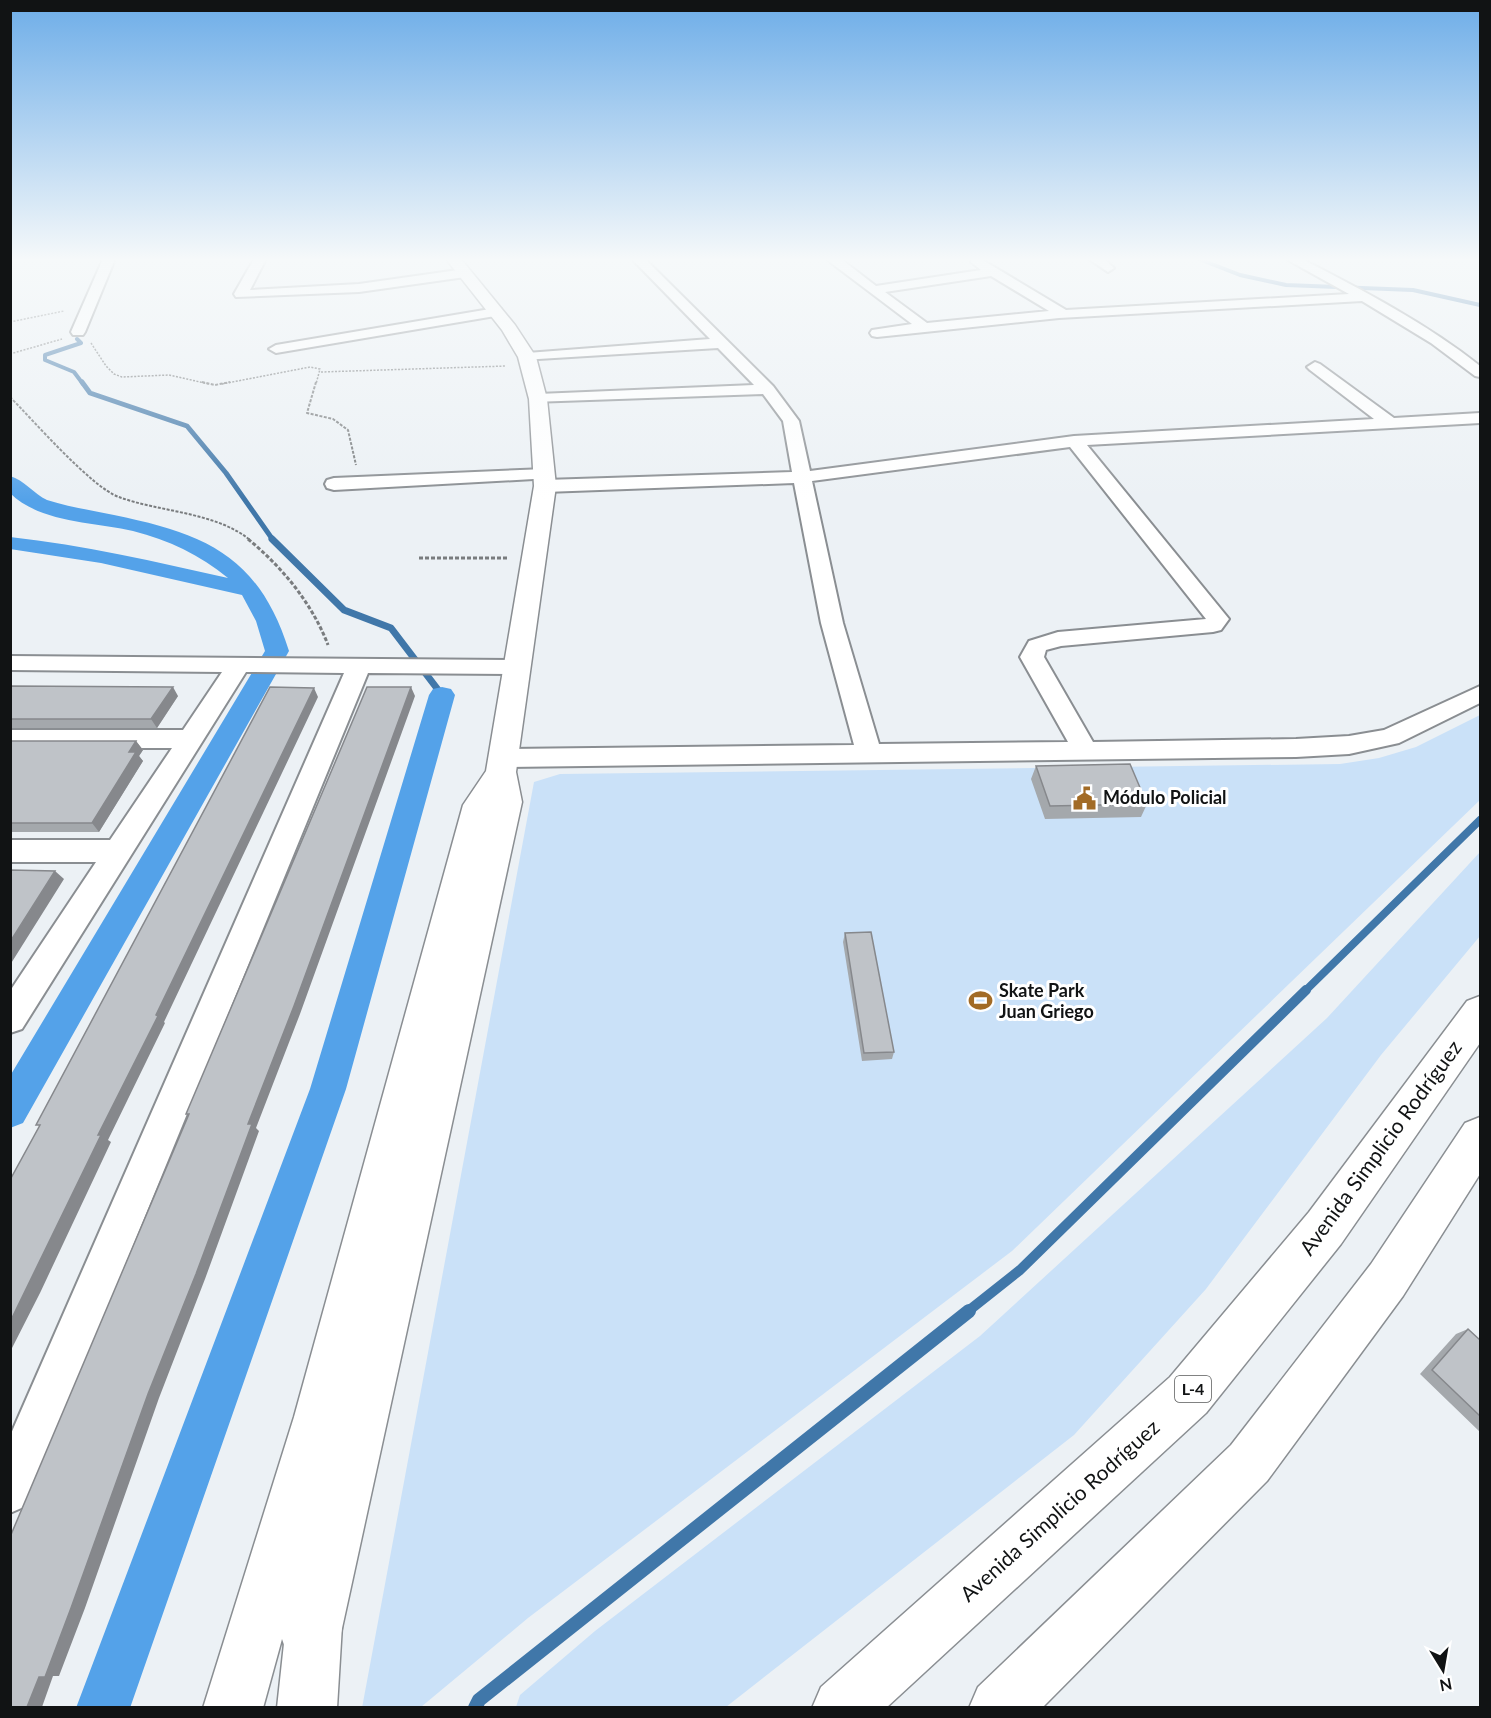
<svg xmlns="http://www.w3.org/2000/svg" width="1491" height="1718" viewBox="0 0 1491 1718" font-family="Lato,sans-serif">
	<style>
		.green { fill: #cae1f8 }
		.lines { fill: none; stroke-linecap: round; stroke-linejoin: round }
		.stream-far5 { stroke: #4077a9; stroke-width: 4 }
		.stream-far4 { stroke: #4077a9; stroke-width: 5 }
		.stream-far3 { stroke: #4077a9; stroke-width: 7 }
		.stream-far2 { stroke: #4077a9; stroke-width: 8 }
		.stream-far1 { stroke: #4077a9; stroke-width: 10 }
		.stream { stroke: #4077a9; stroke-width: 14 }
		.canal { fill: #54a2e9; fill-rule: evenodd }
		.minor-casing { stroke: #8a8e92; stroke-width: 4 }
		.secondary-casing { stroke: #8a8e92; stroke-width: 3 }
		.primary-casing { stroke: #8a8e92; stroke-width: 3 }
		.path-far2 { stroke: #797c7e; stroke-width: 1.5; stroke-dasharray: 2 1.5; stroke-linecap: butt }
		.path-far1 { stroke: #797c7e; stroke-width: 2; stroke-dasharray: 3 1.5; stroke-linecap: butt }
		.path { stroke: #797c7e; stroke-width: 3; stroke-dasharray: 4 2; stroke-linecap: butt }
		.minor { fill: #fff; fill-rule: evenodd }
		.secondary { fill: #fff; fill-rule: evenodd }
		.primary { fill: #fff; fill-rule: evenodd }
		.wall { fill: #a4a8ac }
		.shaded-wall { fill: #86888c }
		.building { fill: #bfc3c8; stroke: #86888c; stroke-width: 1.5 }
		.labels { text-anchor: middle; stroke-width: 6; stroke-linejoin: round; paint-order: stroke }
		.shield { fill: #fff; stroke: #585a5a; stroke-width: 1.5 }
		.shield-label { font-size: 16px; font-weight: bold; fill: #111314 }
		.poi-label { font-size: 18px; font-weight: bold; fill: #111314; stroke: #fff; text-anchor: start }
		.near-street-label { font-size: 21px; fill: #111314; stroke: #fff }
	</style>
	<rect width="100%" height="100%" fill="#ecf1f5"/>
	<!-- green -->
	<path class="green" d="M1480,715V800L1012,1251L528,1618L421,1707L362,1708L534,782L560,774L1340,764L1379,758L1416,747Z
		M1480,852V936L1381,1055L1206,1289L1074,1435L726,1707H516L520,1695L595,1631L980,1336L1327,1018Z"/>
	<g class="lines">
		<!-- stream-far5 -->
		<path class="stream-far5" d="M1199,259L1240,275L1286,285L1413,290L1480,305
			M77,339L81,343L45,355V360L74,372L83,384"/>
		<!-- stream-far4 -->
		<path class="stream-far4" d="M82,382L90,393L187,426L226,473L273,540"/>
		<!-- stream-far3 -->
		<path class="stream-far3" d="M272,539L344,610L391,628L442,695"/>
		<!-- stream-far2 -->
		<path class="stream-far2" d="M1304,992L1480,820"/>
		<!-- stream-far1 -->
		<path class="stream-far1" d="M967,1312L1020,1270L1306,990"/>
		<!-- stream -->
		<path class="stream" d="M475,1708L479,1700L969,1311"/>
		<!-- canal -->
		<path class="canal" d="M10,476C24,480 34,494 47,500C69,507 91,510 114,515C206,534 259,556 289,651L23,1123L10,1128V1076L265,651L256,621L242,595L101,563L10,549V537C84,545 156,562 228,578C200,555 169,540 133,531C94,522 40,523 10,493Z
			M442,687L451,689L455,695L346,1089L130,1708H76L310,1089L429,695L433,689Z"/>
		<defs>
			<path id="minor" d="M103,259H115L85,332L83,335H73L71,332Z
				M254,259H266L250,290L359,284L465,269L471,273L465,277L359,292L236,297L234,294Z
				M632,259H645L773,386L799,421L810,471L1074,436L1374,419L1310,370L1307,367L1315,362L1320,364L1394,418L1480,413V423L1087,445L1229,619L1221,630L1213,632L1061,646L1046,650L1044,657L1093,742L1296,739L1349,736L1384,730L1480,686V703L1399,743L1349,754L1296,757L503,767L494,764L490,758L494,752L503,749L854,745L821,623L794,483L545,492L538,490L536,486L538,482L545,480L792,472L783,421L763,394L532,402L530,399L532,396L538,394L754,385L718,348L522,360L520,357L522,354L527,353L710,339ZM1070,447L1206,619L1058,632L1029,641L1020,657L1068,742L879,744L843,623L812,481Z
				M826,259H841L876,286L981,270L971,262L973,259H981L1066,310L1349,294L1286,259H1302C1364,291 1426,323 1480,366V377L1475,376L1431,343L1362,301L1059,318L877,337L872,336L870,333L872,330L912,324ZM991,276L1049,311L927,323L885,292Z
				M1089,259H1104L1114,268L1108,272Z
				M496,308L501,309L503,312L501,315L276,353L269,349L276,345Z
				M545,469L551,470L554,474L551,478L334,490L327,488L325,484L327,480L334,478Z
				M10,656L516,660L524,662L528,667L524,672L516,674L368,673L26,1506L10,1513V1436L344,673L246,672L22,1029L10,1033V991L96,862H10V840H110L172,748H10V730H183L222,672L10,670Z"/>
			<path id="secondary" d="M446,259H461L515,325L536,357L547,399L556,486L516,772L522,802L339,1642L330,1662L310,1671L290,1662L282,1639L263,1708H203L294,1417L463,805L486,771L534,486L529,399L518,357L502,330Z"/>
			<path id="primary" d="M1480,996V1043L1341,1244L1206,1413L886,1708H812L821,1687L1170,1377L1309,1212L1467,1001Z
				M1480,1117V1174L1403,1296L1267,1481L1042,1708H969L978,1687L1231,1445L1371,1264L1465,1123Z
				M314,1597L334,1605L342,1625L337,1708H277L286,1625L294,1605Z"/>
		</defs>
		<!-- minor casing -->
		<use href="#minor" class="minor-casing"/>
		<!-- secondary casing -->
		<use href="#secondary" class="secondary-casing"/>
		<!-- primary casing -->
		<use href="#primary" class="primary-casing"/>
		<!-- path-far2 -->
		<path class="path-far2" d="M10,322L64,311
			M91,343L106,366L114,374L122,377L169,375L209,384
			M10,354L62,339
			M321,372L506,366
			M222,384L310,367L320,369L316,384"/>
		<!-- path-far1 -->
		<path class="path-far1" d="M202,382L215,385L230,382
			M316,382L307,413L333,419L348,430L356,465
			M10,397C33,420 92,488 119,497C159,512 216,512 250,540"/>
		<!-- path -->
		<path class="path" d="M248,539C282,567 312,603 328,645
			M419,558H509"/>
		<!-- minor -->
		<use href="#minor" class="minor"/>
		<!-- secondary -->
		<use href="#secondary" class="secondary"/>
		<!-- primary -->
		<use href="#primary" class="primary"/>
	</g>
	<!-- wall -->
	<path class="wall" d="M10,686L178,696L157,728H10Z
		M10,741H136L143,750L139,756L143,761L99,832H10Z
		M1036,766L1147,804L1141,817L1045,819L1031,779Z
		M845,933L894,1052L892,1059L862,1061L843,942Z
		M1468,1329L1480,1340V1432L1420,1374L1456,1334Z"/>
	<!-- shaded-wall -->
	<path class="shaded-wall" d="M173,687L178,696L157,728L151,719Z
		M411,687L415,696L300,1014L256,1128L259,1131L205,1279L159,1398L85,1608L59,1676H53L42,1707H27L148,1394L248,1124Z
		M314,688L318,697L164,1022L165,1023L108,1140L111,1142L40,1293L10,1352V1322L98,1135Z
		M136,741L143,750L139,756L143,761L99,832L92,823L129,752Z
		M55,871L64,879L10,965V942Z"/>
	<!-- building -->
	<path class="building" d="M10,686L173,687L151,719H10Z
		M270,687L314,688L156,1015L158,1016L98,1135H101L10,1322V1180L40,1125H36Z
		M367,687H411L294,1006L248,1124H252L196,1274L148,1394L71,1608L45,1677H39L27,1707H10V1537L189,1114H186Z
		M10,741H136L129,752H136L92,823H10Z
		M1130,764L1147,804L1050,806L1036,766Z
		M10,870L55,871L10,942Z
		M871,932L894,1052L864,1053L845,933Z
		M1468,1329L1480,1340V1416L1432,1370Z"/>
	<!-- sky -->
	<linearGradient id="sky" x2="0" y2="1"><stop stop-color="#6dade8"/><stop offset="0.52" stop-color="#f6f9fa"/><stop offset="1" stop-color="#f6f9fa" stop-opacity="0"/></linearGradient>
	<rect width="1491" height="500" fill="url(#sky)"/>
	<!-- icons -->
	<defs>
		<symbol id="civic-bare" viewBox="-9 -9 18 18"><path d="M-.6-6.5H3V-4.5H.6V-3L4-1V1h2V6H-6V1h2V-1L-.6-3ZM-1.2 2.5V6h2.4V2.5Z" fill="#a26b26" stroke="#fff" stroke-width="2.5" paint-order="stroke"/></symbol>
		<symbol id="stadium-bare" viewBox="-9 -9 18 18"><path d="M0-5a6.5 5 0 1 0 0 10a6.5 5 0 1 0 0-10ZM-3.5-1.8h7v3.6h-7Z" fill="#a26b26" stroke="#fff" stroke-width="2.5" paint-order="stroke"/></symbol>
	</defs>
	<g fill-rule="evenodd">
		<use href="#civic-bare" x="1068" y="782" width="33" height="33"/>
		<use href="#stadium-bare" x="964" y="984" width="33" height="33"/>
	</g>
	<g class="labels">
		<!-- shield labels -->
		<rect class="shield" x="1175" y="1376" width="36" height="26" rx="4.5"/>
		<g class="shield-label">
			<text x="1193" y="1395">L-4</text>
		</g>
		<!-- poi labels -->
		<g class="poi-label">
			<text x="1103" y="804">Módulo Policial</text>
			<text x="999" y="997">Skate Park<tspan x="999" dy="21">Juan Griego</tspan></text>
		</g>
		<!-- near-street labels -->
		<g class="near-street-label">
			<text transform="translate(1381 1148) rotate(-54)" y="7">Avenida Simplicio Rodríguez</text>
			<text transform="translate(1060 1511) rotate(-42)" y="7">Avenida Simplicio Rodríguez</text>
		</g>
	</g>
	<!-- border -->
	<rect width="1491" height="1718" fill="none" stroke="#111314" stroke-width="24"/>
	<!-- north arrow -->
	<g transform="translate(1443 1670) rotate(169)" stroke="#ffffff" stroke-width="4.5" paint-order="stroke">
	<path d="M0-4.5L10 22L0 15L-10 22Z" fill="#111314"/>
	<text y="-9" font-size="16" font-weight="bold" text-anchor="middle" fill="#111314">N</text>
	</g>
</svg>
